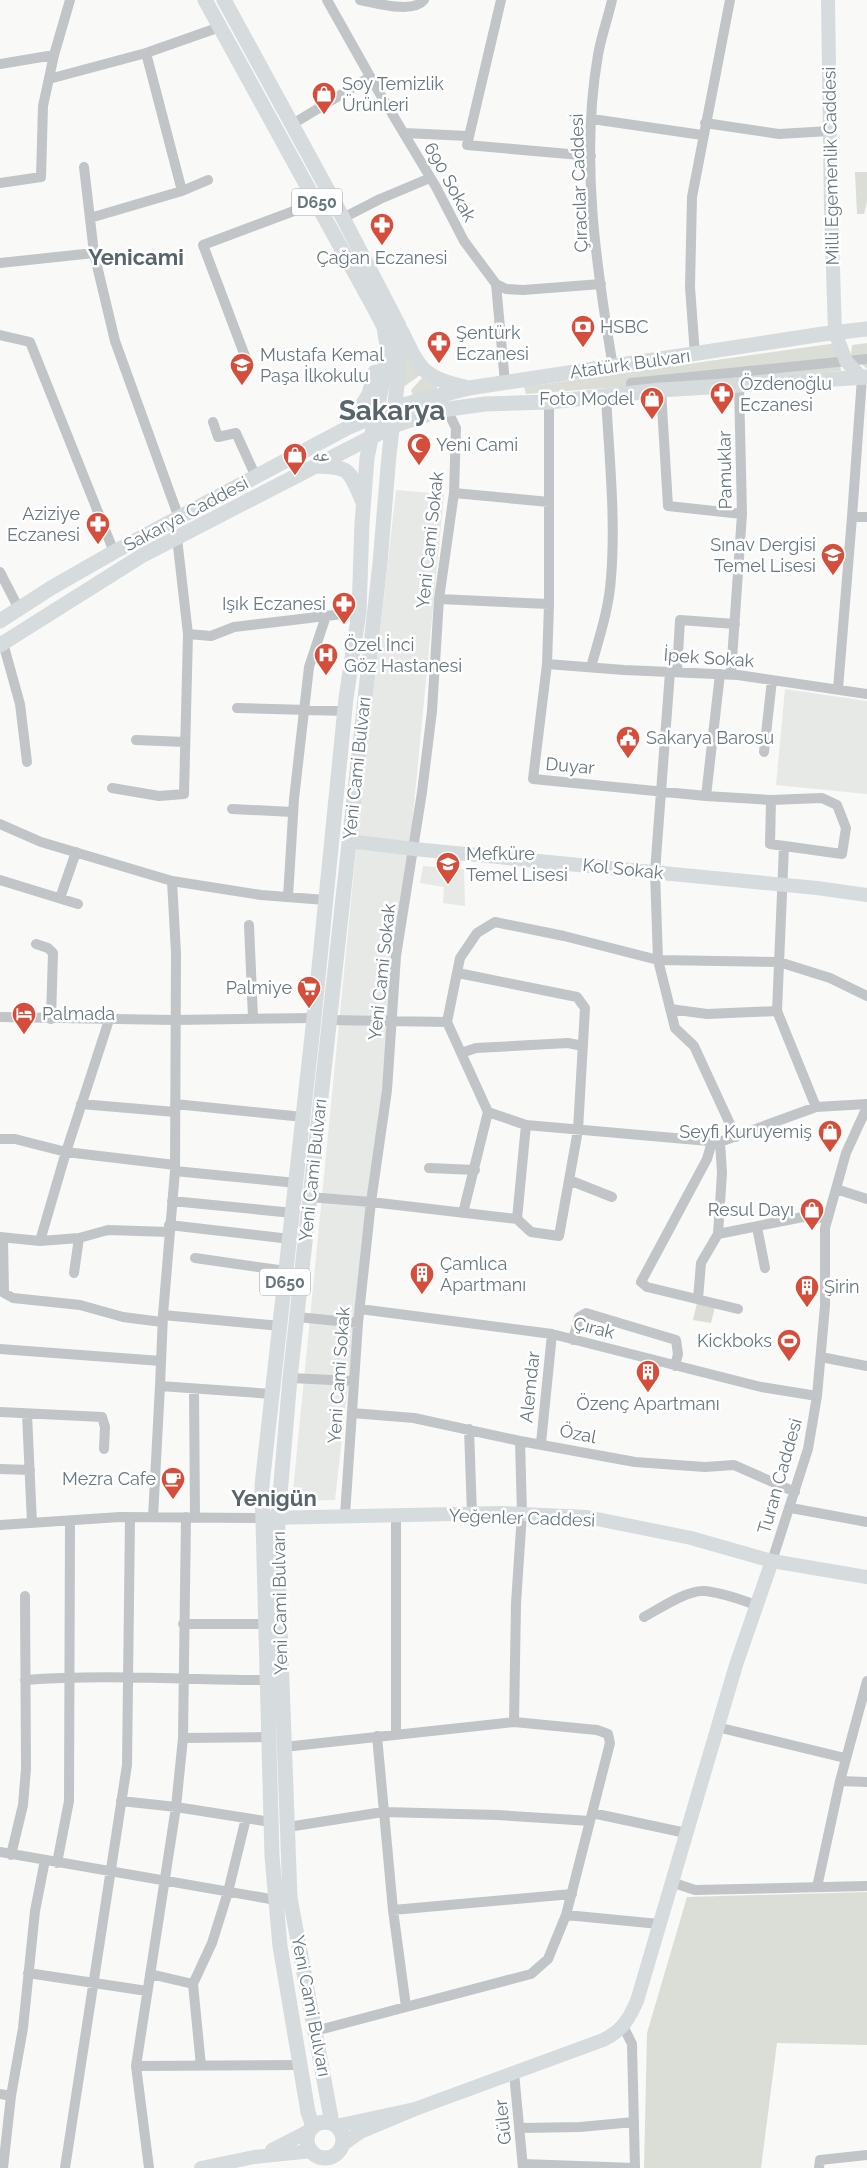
<svg xmlns="http://www.w3.org/2000/svg" width="867" height="2168" viewBox="0 0 867 2168" font-family="Raleway,'Noto Naskh Arabic',sans-serif">
	<style>
		.built { fill: #e7e9e7 }
		.green { fill: #daded7 }
		.lines { fill: none; stroke-linecap: round; stroke-linejoin: round }
		.street { stroke: #c1c5c8; stroke-width: 10 }
		.secondary { stroke: #d6dbdd; stroke-width: 14 }
		.primary { stroke: #d6dbdd; stroke-width: 15 }
		.labels { text-anchor: middle; stroke-width: 5; stroke-linejoin: round; paint-order: stroke }
		.shield { fill: #fff; stroke: #94a0a5; stroke-width: 1 }
		.shield-label { font-size: 16px; font-weight: bold; fill: #66777f }
		.poi-label { font-size: 18px; fill: #66777f; stroke: #fff; text-anchor: start }
		.street-label { font-size: 18px; fill: #66777f; stroke: #fff }
		.district-label { font-size: 22px; font-weight: bold; fill: #58656b; stroke: #fff }
		.town-label { font-size: 28px; font-weight: bold; fill: #58656b; stroke: #fff }
	</style>
	<rect width="100%" height="100%" fill="#f9f9f7"/>
	<!-- built -->
	<path class="built" d="M396,490L444,494L411,836L335,1500L292,1501L358,830Z
		M785,689L867,701V794L776,785Z
		M423,866L464,869L465,906L443,903L444,887L420,883Z"/>
	<!-- green -->
	<path class="green" d="M855,172H867V202L864,214H857Z
		M837,343L841,371L526,394L524,387Z
		M867,343V369L851,355L852,345Z
		M406,353L420,375L405,386L401,383Z
		M422,378L437,385V390L413,396L411,390Z
		M697,1303L715,1307L711,1323L693,1320Z
		M867,1892V2045L777,2043L761,2168H644L647,2033L687,1897Z"/>
	<g class="lines">
		<!-- street -->
		<path class="street" d="M327,0L376,87L436,187L464,241L496,284L506,289L523,290L601,284
			M360,0C376,3 413,14 424,0
			M501,0L467,145L591,156
			M612,0C608,18 601,37 598,55C580,158 596,265 613,367
			M146,53L182,191
			M0,64L54,55
			M49,79L146,53L220,27
			M592,119L702,135
			M705,123L779,134L830,131
			M291,125L370,77
			M404,133L468,136
			M84,167L94,253L115,341L179,518
			M0,183L41,177L43,106L54,55L70,0
			M90,218L182,191L208,180
			M343,218L380,199L430,178
			M0,263L94,253
			M496,284L505,383
			M0,335L30,342L114,552
			M695,355L690,287L692,197L730,0
			M248,364L203,245L318,202
			M661,390L668,506L742,514
			M632,393L631,383L867,359
			M549,402V604
			M213,422L218,437L236,433L256,477
			M454,493L549,502
			M852,517L862,378
			M0,572L19,609
			M439,599L549,604L547,664L533,779L706,796L771,800L822,798L837,805L846,828L842,854L770,844L771,800
			M188,634L211,636L234,627L359,612
			M3,643L20,704L27,762
			M547,664L624,670L738,675L867,694
			M591,667C599,638 609,609 611,578C616,518 609,456 606,396
			M670,672L655,872L658,960L675,1028L694,1046L736,1137
			M677,672L680,620L735,624
			M731,674L742,514L739,386
			M838,689L852,517H867
			M237,708L345,711
			M136,740L185,742
			M764,752L772,680
			M112,788L159,796L184,794L188,634L177,538
			M706,796L720,674
			M232,809L293,812
			M0,824L41,842L172,881L261,895L326,900
			M784,846L777,1011L816,1107
			M0,880L78,904
			M172,881L176,953L175,1171L163,1315L160,1386L272,1394
			M288,897L294,799L309,667L326,616
			M60,898L76,852
			M249,925L253,1017
			M36,944L48,948L53,953L51,1019
			M670,1009L707,1014L777,1011
			M0,1017L174,1020L314,1018
			M329,1020L447,1022L488,1112L526,1125L720,1142L816,1107L867,1104
			M447,1022L460,958L477,933L495,922L564,936L658,960L779,962L830,978L867,996
			M461,1053L476,1048L568,1043L583,1046
			M81,1104L175,1112
			M175,1104L303,1117
			M0,1139H15L66,1152L175,1165
			M712,1142L707,1159L641,1282L647,1287L738,1309
			M429,1168L475,1170
			M175,1171L296,1183
			M569,1180L612,1197
			M836,1189L867,1199
			M309,1197L371,1202L517,1219L531,1232L559,1236L578,1130L585,1008L577,997L458,973
			M172,1201L293,1213
			M463,1213L488,1112
			M517,1219L526,1125
			M169,1225L290,1239
			M757,1227L765,1268
			M718,1234L803,1217L828,1218
			M0,1237L40,1241L79,1238L108,1230L169,1232
			M3,1238L4,1293L13,1298L80,1305L123,1317L162,1322
			M40,1241L66,1152L109,1020
			M195,1258L286,1271
			M74,1273L79,1238
			M698,1299L701,1263L718,1234L722,1173L720,1142
			M360,1309L552,1334L761,1387L817,1396
			M163,1315L280,1326
			M297,1317L358,1323
			M573,1340L579,1317L586,1313L676,1340L678,1354L675,1366
			M0,1349L161,1361
			M821,1357L867,1366
			M290,1378L353,1381
			M194,1389L195,1518
			M0,1412L102,1417L105,1427L104,1449
			M352,1413L414,1418L520,1441L635,1462L705,1467L734,1465L795,1492
			M27,1414L32,1523
			M469,1429L472,1514
			M541,1443L552,1334
			M0,1469L30,1470
			M791,1508L867,1522
			M345,1515L358,1323L371,1202L387,1090L396,956L422,792L432,711L439,599L454,493L456,428L450,416L441,410
			M153,1517L160,1386
			M0,1525L120,1517L262,1518
			M772,1561L808,1449L817,1396L825,1306V1228L846,1153L867,1107
			M644,1617C659,1609 687,1590 704,1591C721,1592 741,1600 757,1605
			M183,1624H265
			M25,1680C105,1674 186,1680 267,1680
			M514,1722L516,1603L522,1514L520,1441
			M717,1727L845,1758
			M396,1734V1515
			M377,1736L393,1910L406,2007
			M183,1738L269,1737
			M284,1747L514,1722L597,1730L608,1734L610,1743L566,1915L548,1959L531,1974L315,2031
			M840,1781L867,1782
			M121,1801L176,1807L271,1822
			M592,1813L686,1833
			M288,1827L383,1812L498,1815L590,1821
			M0,1852L276,1900
			M11,1855L23,1805L26,1769L25,1596
			M57,1863L69,1801L70,1521
			M671,1882L695,1890L867,1886
			M817,1887L840,1781L867,1681
			M393,1910L572,1894
			M566,1915L659,1924
			M28,1973L147,1991
			M150,1974L193,1984
			M623,2026L632,2044L635,2168
			M136,2066L301,2065
			M201,2066L193,1984L212,1943L228,1892L246,1818
			M514,2073L523,2168
			M0,2094L11,2096
			M521,2128L580,2127L634,2122
			M523,2164L635,2168
			M3,2168L11,2096L23,2028L35,1911L45,1860
			M65,2168L127,1765L130,1518
			M149,2168L136,2066L176,1807L183,1738L186,1517
			M819,2168L820,2160L867,2155"/>
		<!-- secondary -->
		<path class="secondary" d="M828,0L831,208L835,332L846,361L862,378
			M349,841L414,849L817,888L867,895
			M267,1518L501,1513L587,1517L691,1538L772,1561L867,1577
			M415,2109L603,2040C622,2031 629,2019 637,2001L736,1665L772,1561
			M336,2126L415,2109L360,2132L342,2145
			M272,2150L309,2131
			M201,2168L254,2157L312,2151"/>
		<!-- primary -->
		<path class="primary" d="M205,0L373,306L384,327L387,346L382,385L367,458L362,523L359,612L346,698L314,1018L262,1485L272,1856L280,1946L308,2112L313,2127
			M224,0L343,218L399,326L397,386L389,455L380,563L290,1378L278,1518V1574L290,1898L332,2123
			M402,332C420,370 423,377 465,387
			M349,427L369,394L375,372
			M317,466C351,467 349,470 362,500
			M0,621L51,588L114,552L349,427L395,407L469,388L823,334L867,329
			M0,645L143,555L393,426L441,410L485,404L549,402L661,390L867,377
			M307 2140a18 18 0 1 1 36 0a18 18 0 1 1-36 0Z"/>
	</g>
	<!-- icons -->
	<defs>
		<symbol id="shop-pin" viewBox="-11 -11 22 30"><path d="M0 17L-7.5 6A9.5 9.5 0 1 1 7.5 6Z" fill="#d54e3c" stroke="#fff"/><path d="M-5-2.5h2.3a2.7 3.5 0 0 1 5.4 0H5L5.5 6h-11ZM-1.5-2.5h3a1.5 2.3 0 0 0-3 0Z" fill="#fff"/></symbol>
		<symbol id="pharmacy-pin" viewBox="-11 -11 22 30"><path d="M0 17L-7.5 6A9.5 9.5 0 1 1 7.5 6Z" fill="#d54e3c" stroke="#fff"/><path d="M-2-6h4v4h4v4h-4v4h-4v-4h-4v-4h4Z" fill="#fff"/></symbol>
		<symbol id="bank-pin" viewBox="-11 -11 22 30"><path d="M0 17L-7.5 6A9.5 9.5 0 1 1 7.5 6Z" fill="#d54e3c" stroke="#fff"/><path d="M-6-4H6V4H-6ZM0-2.3a2.3 2.3 0 1 0 0 4.6a2.3 2.3 0 1 0 0-4.6Z" fill="#fff"/></symbol>
		<symbol id="school-pin" viewBox="-11 -11 22 30"><path d="M0 17L-7.5 6A9.5 9.5 0 1 1 7.5 6Z" fill="#d54e3c" stroke="#fff"/><path d="M0-5L7-2L0 1L-7-2ZM-4 1L0 2.5L4 1V4Q0 6-4 4Z" fill="#fff"/></symbol>
		<symbol id="mosque-pin" viewBox="-11 -11 22 30"><path d="M0 17L-7.5 6A9.5 9.5 0 1 1 7.5 6Z" fill="#d54e3c" stroke="#fff"/><path d="M3.5-4.9A6 6 0 1 0 3.5 4.9A5 5 0 1 1 3.5-4.9Z" fill="#fff"/></symbol>
		<symbol id="hospital-pin" viewBox="-11 -11 22 30"><path d="M0 17L-7.5 6A9.5 9.5 0 1 1 7.5 6Z" fill="#d54e3c" stroke="#fff"/><path d="M-5-5h3v3.5h4V-5h3V5h-3V1.5h-4V5h-3Z" fill="#fff"/></symbol>
		<symbol id="civic-pin" viewBox="-11 -11 22 30"><path d="M0 17L-7.5 6A9.5 9.5 0 1 1 7.5 6Z" fill="#d54e3c" stroke="#fff"/><path d="M-.6-6.5H3V-4.5H.6V-3L4-1V1h2V6H-6V1h2V-1L-.6-3ZM-1.2 2.5V6h2.4V2.5Z" fill="#fff"/></symbol>
		<symbol id="supermarket-pin" viewBox="-11 -11 22 30"><path d="M0 17L-7.5 6A9.5 9.5 0 1 1 7.5 6Z" fill="#d54e3c" stroke="#fff"/><path d="M-6-5.5h2.5l.6 2H6L4.5 2H-2.5L-4.4-4H-6ZM-1.5 3.2a1.3 1.3 0 1 0 .1 0ZM3 3.2a1.3 1.3 0 1 0 .1 0Z" fill="#fff"/></symbol>
		<symbol id="hotel-pin" viewBox="-11 -11 22 30"><path d="M0 17L-7.5 6A9.5 9.5 0 1 1 7.5 6Z" fill="#d54e3c" stroke="#fff"/><path d="M-6-4.5h1.5V1H6V5H4.5V3h-9V5H-6ZM-4 0a1.8 1.8 0 1 1 3.6 0ZM.5 0V-2.5h3Q6-2.5 6 0Z" fill="#fff"/></symbol>
		<symbol id="building-pin" viewBox="-11 -11 22 30"><path d="M0 17L-7.5 6A9.5 9.5 0 1 1 7.5 6Z" fill="#d54e3c" stroke="#fff"/><path d="M-4-6H4V6H1V3H-1V6H-4ZM-2.5-4.3h1.7v1.8h-1.7ZM.8-4.3h1.7v1.8H.8ZM-2.5-1h1.7V.8h-1.7ZM.8-1h1.7V.8H.8Z" fill="#fff"/></symbol>
		<symbol id="stadium-pin" viewBox="-11 -11 22 30"><path d="M0 17L-7.5 6A9.5 9.5 0 1 1 7.5 6Z" fill="#d54e3c" stroke="#fff"/><path d="M0-5a6.5 5 0 1 0 0 10a6.5 5 0 1 0 0-10ZM-3.5-1.8h7v3.6h-7Z" fill="#fff"/></symbol>
		<symbol id="cafe-pin" viewBox="-11 -11 22 30"><path d="M0 17L-7.5 6A9.5 9.5 0 1 1 7.5 6Z" fill="#d54e3c" stroke="#fff"/><path d="M-5.5-4.5H6V0H3Q3 3.5 0 3.5H-2.5Q-5.5 3.5-5.5 0ZM3-3.2v2h1.7v-2ZM-6 4.5H4V6H-6Z" fill="#fff"/></symbol>
	</defs>
	<g fill-rule="evenodd">
		<use href="#shop-pin" x="310" y="80" width="28" height="38"/>
		<use href="#pharmacy-pin" x="368" y="211" width="28" height="38"/>
		<use href="#bank-pin" x="569" y="313" width="28" height="38"/>
		<use href="#pharmacy-pin" x="425" y="329" width="28" height="38"/>
		<use href="#school-pin" x="228" y="351" width="28" height="38"/>
		<use href="#pharmacy-pin" x="708" y="380" width="28" height="38"/>
		<use href="#shop-pin" x="638" y="385" width="28" height="38"/>
		<use href="#mosque-pin" x="405" y="431" width="28" height="38"/>
		<use href="#shop-pin" x="281" y="441" width="28" height="38"/>
		<use href="#pharmacy-pin" x="84" y="510" width="28" height="38"/>
		<use href="#school-pin" x="819" y="541" width="28" height="38"/>
		<use href="#pharmacy-pin" x="330" y="590" width="28" height="38"/>
		<use href="#hospital-pin" x="312" y="641" width="28" height="38"/>
		<use href="#civic-pin" x="614" y="724" width="28" height="38"/>
		<use href="#school-pin" x="434" y="850" width="28" height="38"/>
		<use href="#supermarket-pin" x="295" y="974" width="28" height="38"/>
		<use href="#hotel-pin" x="10" y="1000" width="28" height="38"/>
		<use href="#shop-pin" x="816" y="1118" width="28" height="38"/>
		<use href="#shop-pin" x="798" y="1196" width="28" height="38"/>
		<use href="#building-pin" x="408" y="1260" width="28" height="38"/>
		<use href="#building-pin" x="793" y="1273" width="28" height="38"/>
		<use href="#stadium-pin" x="775" y="1327" width="28" height="38"/>
		<use href="#building-pin" x="634" y="1358" width="28" height="38"/>
		<use href="#cafe-pin" x="159" y="1465" width="28" height="38"/>
	</g>
	<g class="labels">
		<!-- shield labels -->
		<g class="shield">
			<rect x="292" y="188.5" width="50" height="27" rx="4"/>
			<rect x="260" y="1268.5" width="50" height="27" rx="4"/>
		</g>
		<g class="shield-label">
			<text x="317" y="208">D650</text>
			<text x="285" y="1288">D650</text>
		</g>
		<!-- poi labels -->
		<g class="poi-label">
			<text x="342" y="90">Soy Temizlik<tspan x="342" dy="21">Ürünleri</tspan></text>
			<text x="382" y="264" text-anchor="middle">Çağan Eczanesi</text>
			<text x="600" y="333">HSBC</text>
			<text x="456" y="339">Şentürk<tspan x="456" dy="21">Eczanesi</tspan></text>
			<text x="260" y="361">Mustafa Kemal<tspan x="260" dy="21">Paşa İlkokulu</tspan></text>
			<text x="740" y="390">Özdenoğlu<tspan x="740" dy="21">Eczanesi</tspan></text>
			<text x="634" y="405" text-anchor="end">Foto Model</text>
			<text x="436" y="451">Yeni Cami</text>
			<text x="312" y="461">عه</text>
			<text x="80" y="520" text-anchor="end">Aziziye<tspan x="80" dy="21">Eczanesi</tspan></text>
			<text x="816" y="551" text-anchor="end">Sınav Dergisi<tspan x="816" dy="21">Temel Lisesi</tspan></text>
			<text x="326" y="610" text-anchor="end">Işık Eczanesi</text>
			<text x="344" y="651">Özel İnci<tspan x="344" dy="21">Göz Hastanesi</tspan></text>
			<text x="646" y="744">Sakarya Barosu</text>
			<text x="466" y="860">Mefküre<tspan x="466" dy="21">Temel Lisesi</tspan></text>
			<text x="292" y="994" text-anchor="end">Palmiye</text>
			<text x="42" y="1020">Palmada</text>
			<text x="812" y="1138" text-anchor="end">Seyfi Kuruyemiş</text>
			<text x="794" y="1216" text-anchor="end">Resul Dayı</text>
			<text x="440" y="1270">Çamlıca<tspan x="440" dy="21">Apartmanı</tspan></text>
			<text x="824" y="1293">Şirin</text>
			<text x="772" y="1347" text-anchor="end">Kickboks</text>
			<text x="648" y="1410" text-anchor="middle">Özenç Apartmanı</text>
			<text x="156" y="1485" text-anchor="end">Mezra Cafe</text>
		</g>
		<!-- street labels -->
		<g class="street-label">
			<text transform="translate(831 166) rotate(-91)" y="6">Milli Egemenlik Caddesi</text>
			<text transform="translate(450 182) rotate(61)" y="6">690 Sokak</text>
			<text transform="translate(579 183) rotate(-92)" y="6">Çıracılar Caddesi</text>
			<text transform="translate(630 364) rotate(-8)" y="6">Atatürk Bulvarı</text>
			<text transform="translate(725 470) rotate(-91)" y="6">Pamuklar</text>
			<text transform="translate(186 514) rotate(-28)" y="6">Sakarya Caddesi</text>
			<text transform="translate(430 540) rotate(-84)" y="6">Yeni Cami Sokak</text>
			<text transform="translate(709 658) rotate(4)" y="6">İpek Sokak</text>
			<text transform="translate(570 766) rotate(5)" y="6">Duyar</text>
			<text transform="translate(357 768) rotate(-84)" y="6">Yeni Cami Bulvarı</text>
			<text transform="translate(623 869) rotate(6)" y="6">Kol Sokak</text>
			<text transform="translate(382 972) rotate(-84)" y="6">Yeni Cami Sokak</text>
			<text transform="translate(313 1170) rotate(-84)" y="6">Yeni Cami Bulvarı</text>
			<text transform="translate(594 1328) rotate(14)" y="6">Çırak</text>
			<text transform="translate(339 1375) rotate(-86)" y="6">Yeni Cami Sokak</text>
			<text transform="translate(530 1387) rotate(-84)" y="6">Alemdar</text>
			<text transform="translate(578 1434) rotate(11)" y="6">Özal</text>
			<text transform="translate(780 1476) rotate(-74)" y="6">Turan Caddesi</text>
			<text transform="translate(522 1518) rotate(2)" y="6">Yeğenler Caddesi</text>
			<text transform="translate(280 1603) rotate(-91)" y="6">Yeni Cami Bulvarı</text>
			<text transform="translate(311 2006) rotate(79)" y="6">Yeni Cami Bulvarı</text>
			<text transform="translate(503 2122) rotate(-96)" y="6">Güler</text>
		</g>
		<!-- district labels -->
		<g class="district-label">
			<text x="136" y="265">Yenicami</text>
			<text x="274" y="1506">Yenigün</text>
		</g>
		<!-- town labels -->
		<g class="town-label">
			<text x="392" y="420">Sakarya</text>
		</g>
	</g>
</svg>
